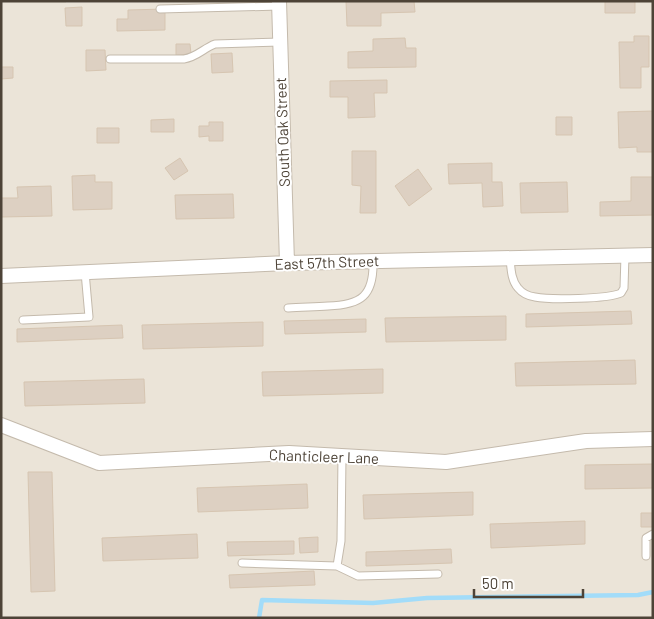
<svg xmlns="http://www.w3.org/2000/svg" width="654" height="619" viewBox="0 0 654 619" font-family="Barlow,sans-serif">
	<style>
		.residential { fill: #ebe4d8 }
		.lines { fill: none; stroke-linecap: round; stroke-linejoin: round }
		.stream { stroke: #a2dcf9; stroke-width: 4.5 }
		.building { fill: #ddd0c2; stroke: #d6c5b1 }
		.lane-casing { stroke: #c4baac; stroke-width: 9 }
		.street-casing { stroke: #c4baac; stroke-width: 16 }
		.lane { stroke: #fff; stroke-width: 7 }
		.street { stroke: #fff; stroke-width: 14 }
		.labels { text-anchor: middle; stroke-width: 4; stroke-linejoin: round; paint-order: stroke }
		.street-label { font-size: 15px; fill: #4d4337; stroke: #fff }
	</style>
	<rect width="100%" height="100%" fill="#f7f2eb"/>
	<!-- residential -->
	<path class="residential" d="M1,1H66V3L653,1V618H1Z"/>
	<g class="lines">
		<!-- stream -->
		<path class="stream" d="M259,618L262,600L373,603L427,598L638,595L653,592"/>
	</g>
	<!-- building -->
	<path class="building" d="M346,1H414L415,12L381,13V26H347Z
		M605,1H635V13H605Z
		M82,7V26H66L65,8Z
		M165,9V30L117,31V19H128V10Z
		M634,36H649V67H641V88H620L619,42H634Z
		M405,38L406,48H416V67L348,68V52L373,51V39Z
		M176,44H190L191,54L176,55Z
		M86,50H105L106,70L86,71Z
		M232,53L233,72L212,73L211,54Z
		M1,67H13V78L1,79Z
		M387,80V93H374L375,117L348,118V97H330V81Z
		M653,111V152H637V147L619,148L618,112Z
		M556,117H572V135H556Z
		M174,119V132H151V120Z
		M209,122H223V141H209V136L199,137V126H209Z
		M97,128H119V143H97Z
		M352,151H376V213H360L361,186L352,185Z
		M180,158L188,171L174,180L165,168Z
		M492,163V182H502L503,206L483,207L482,183L449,184L448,164Z
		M418,169L432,189L409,206L395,186Z
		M95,175V182H112V209L73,210L72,176Z
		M631,177H653V215L600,216V202L631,201Z
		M567,182L568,212L521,213L520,183Z
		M51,186L52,216L1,217V198H18L17,187Z
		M233,194L234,218L176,219L175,195Z
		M631,311L632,324L526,327V314Z
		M506,316V340L386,342L385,318Z
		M366,319V332L285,334L284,321Z
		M263,322V346L143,349L142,325Z
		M122,325L123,338L17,342V329Z
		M635,360L636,384L516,386L515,363Z
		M383,369V393L263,396L262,372Z
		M144,379L145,403L25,406L24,382Z
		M653,464V488L585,489V465Z
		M28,472H52L55,591L31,592Z
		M307,484L308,508L198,512L197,488Z
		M473,492V515L364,519L363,495Z
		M641,513H653V527H641Z
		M585,521V544L491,548L490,524Z
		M197,534L198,558L103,561L102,538Z
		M318,537V552L300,553L299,538Z
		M294,541V554L228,556L227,542Z
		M451,549L452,563L366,566V552Z
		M314,571L315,585L230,588L229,575Z"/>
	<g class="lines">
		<defs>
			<path id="lane" d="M160,9L279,6
				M110,59H184C197,57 204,48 215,44L280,42
				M510,258C511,268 511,280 518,288C522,293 528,296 535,297C550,300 608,299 621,293L624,288L625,255
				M288,308C301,307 314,307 328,306C361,305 374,296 373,261
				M23,320L89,317L85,272
				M646,556V538L653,534
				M242,563L337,566L341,541L342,456
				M337,566L358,576L438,574"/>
			<path id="street" d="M279,1L287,263
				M1,276L287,263L653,255
				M1,425L99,463L289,453L446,462L586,441L653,439"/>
		</defs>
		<!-- lane casing -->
		<use href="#lane" class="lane-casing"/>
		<!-- street casing -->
		<use href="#street" class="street-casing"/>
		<!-- lane -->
		<use href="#lane" class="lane"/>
		<!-- street -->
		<use href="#street" class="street"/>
	</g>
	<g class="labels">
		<!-- street labels -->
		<g class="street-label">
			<text transform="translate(283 132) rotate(-92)" y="5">South Oak Street</text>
			<text transform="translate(327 263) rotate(-2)" y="5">East 57th Street</text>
			<text transform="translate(324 457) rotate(2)" y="5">Chanticleer Lane</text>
		</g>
	</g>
	<!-- border -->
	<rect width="654" height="619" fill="none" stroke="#4d4337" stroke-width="5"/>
	<!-- scale -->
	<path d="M474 589v8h109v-8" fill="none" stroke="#4d4337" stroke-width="2.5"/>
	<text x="482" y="589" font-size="15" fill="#4d4337" stroke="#ffffff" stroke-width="4" paint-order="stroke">50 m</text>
</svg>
